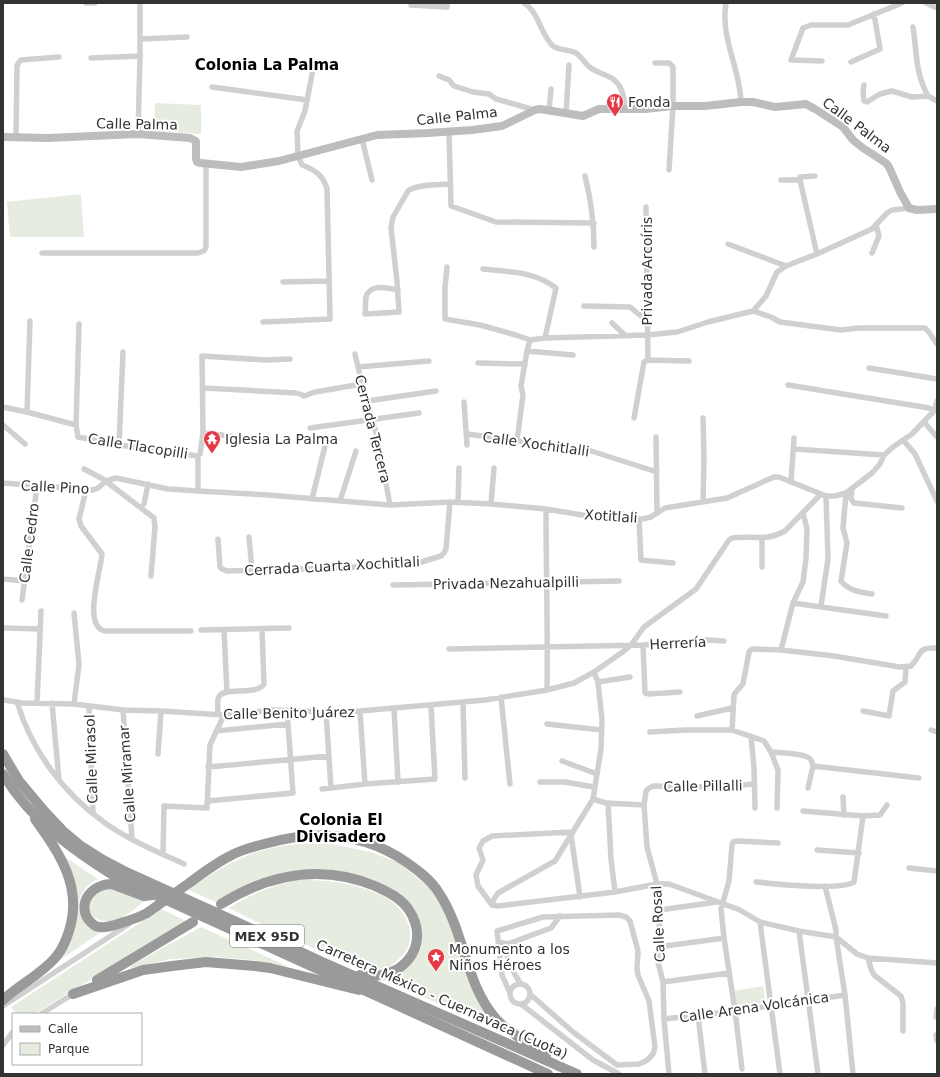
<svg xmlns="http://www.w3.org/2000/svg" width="940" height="1077" viewBox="0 0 940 1077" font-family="'DejaVu Sans',sans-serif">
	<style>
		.green { fill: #e6ecdf }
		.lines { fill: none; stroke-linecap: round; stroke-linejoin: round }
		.street { stroke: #d0d0d0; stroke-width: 5.5 }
		.secondary { stroke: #bdbdbd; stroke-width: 8 }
		.highway { stroke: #9a9a9a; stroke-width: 10 }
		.highway-bridge { stroke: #9a9a9a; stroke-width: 10 }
		.labels { text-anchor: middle; stroke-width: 4; stroke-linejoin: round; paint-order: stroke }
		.shield { fill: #fff; stroke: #707070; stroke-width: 1 }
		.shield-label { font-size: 13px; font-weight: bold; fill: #333 }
		.poi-label { font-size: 14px; fill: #333; stroke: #fff; text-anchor: start }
		.street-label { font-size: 14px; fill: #333; stroke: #fff }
		.neighbourhood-label { font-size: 15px; font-weight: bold; fill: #000; stroke: #fff }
	</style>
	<rect width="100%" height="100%" fill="#fff"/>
	<!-- green -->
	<path class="green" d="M155,103L201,105V134L154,131Z
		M81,194L84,237H10L7,202Z
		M331,844L371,852L399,863L432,890L446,914L456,940L469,983L479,1004L503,1032L380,978L407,965L418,920C410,912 402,904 394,896C391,892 387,888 383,885C376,880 366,877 358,875C305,860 262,875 216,902L188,890C220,868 248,850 288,845C301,843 316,844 331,844Z
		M65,857L98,879C85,885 76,897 80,912C81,915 83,921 86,923C90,926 98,928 104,930L54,964L71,932Z
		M298,880C326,880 353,882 378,894C382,896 387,898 391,901C411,917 419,942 398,960C391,966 385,970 376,970C363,969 350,963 339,958C301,944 265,926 229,908C253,893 271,886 298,880Z
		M111,888L145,901C137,907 128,915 119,919C103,925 87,919 89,901L100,889Z
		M161,909L186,921L34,1014H16L11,1007Z
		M201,927L289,967L254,960L215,957L171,959L131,968L130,966Z
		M763,986L765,1002L736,1007L733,991Z"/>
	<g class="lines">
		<!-- street -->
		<path class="street" d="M86,3H95
			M524,3C539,12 540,34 553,46C560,51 569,49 576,53C582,57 585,64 591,68C598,73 607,75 613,79C623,86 624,99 626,110
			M726,3C720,38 740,68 741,102
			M926,3L937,8
			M411,5L447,7V3
			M913,27C917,53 915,72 928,96
			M140,39L187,37
			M91,58L140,56
			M822,61L791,60L803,28L811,25H848L902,3
			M851,62L880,49L874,14
			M655,63H669L673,67V106L669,170
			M439,76L449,80L454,86L473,92L489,94L496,99L535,110
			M864,85L863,93L864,101L867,102L880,94L892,91L912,97L928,96L937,101
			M212,87L307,100
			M549,111L551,89
			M566,114L569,65
			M449,131L451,206L496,222L594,223
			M138,134L140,56V3
			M16,137L17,66L19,62L21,60L59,57
			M362,139L372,180
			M585,176C591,200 594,222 594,247
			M815,176L800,177V180L817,254
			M781,180H800
			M646,207L648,360
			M728,244L786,266
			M42,253H198L204,251L206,247V164
			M872,253L879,236L876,225
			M447,267L445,287V319L480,325L516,335L530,340L545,338L647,335L677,332L708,322L753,311L766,296L777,272L786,266L817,254L872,229L887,213L892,210L909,208
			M483,269C510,272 534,271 556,288L545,338
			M283,282L328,281
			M398,290C387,288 370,283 366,297C365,302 366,309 365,314L399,312L397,281L391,228L393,217L408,191C416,184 438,185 449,184
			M584,306L630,307L647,321
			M753,311L771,317L780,322L841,330L858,328H925L928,331L937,344
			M263,322L330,319L327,189C323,175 315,170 302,165L298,156L297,131L305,111L314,64
			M612,323L625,335
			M79,324L76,425L78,437L119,445L198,456
			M527,351L573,355
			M355,354L362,384L377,436L390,505
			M648,360L689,361
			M478,363L525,364
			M358,367L429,361
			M869,368L937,379
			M788,385L929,408L934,411L937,401
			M203,388L296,393
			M300,394L304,396L315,392L362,384
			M367,401L436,391
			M464,402L467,445
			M3,407L27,412L76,425
			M27,412L30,321
			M634,418L644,362L648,360
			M924,422L937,437
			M3,425L25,444
			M310,428L419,413
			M203,433L268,440
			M467,434L588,450L657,472
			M656,437L657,513
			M903,440L915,454L937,501
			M517,441L523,395L521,386L527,351L530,340
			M119,445L123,352
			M794,449L884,455
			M84,469L103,479L154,518L155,527L151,576
			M791,482L794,438
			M3,483L93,490L98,488L106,481L116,478L168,489L198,491L268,495L390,505L450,502L491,504L546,509L607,519L638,520L651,517L665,508L727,498L774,477H779L826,496H835L846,493L872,473L880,464L884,455L893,447L912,434L934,411L937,410
			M852,489L851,499L854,503L902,508
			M86,490L79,519L81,526L102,554C101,570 82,627 105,631H191
			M198,491V456L200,454L203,433L202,356L266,360L290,359
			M846,493L843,528L847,543L841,581C849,591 860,592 872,594
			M821,494L785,531C766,542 752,535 732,538L729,540L696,589L644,627L631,645L624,651L594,672L598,682L602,720L601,749L593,799L555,861L498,893L494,899L492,905L498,906L506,905L615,892L657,884H669L740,910L760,922L799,931L836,937L857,954L868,958L937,963
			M312,499L325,446
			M340,501L356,451
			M703,501L704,458L703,418
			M458,502L459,468
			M144,504L148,484
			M491,504L494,468
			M546,509C546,569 548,629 547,690
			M639,519L641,560L673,563
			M249,537L252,570
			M762,538V567
			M218,539L220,567L222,569L227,571L339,568L418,563L441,556L444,553L446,549L450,502
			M3,579L25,581
			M393,585L619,581
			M22,600L37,486
			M793,603L886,616
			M821,606L828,559L826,496
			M74,613L79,664L74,704
			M3,628L40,629
			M201,630L289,628
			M224,630L227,692
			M643,645L645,693L649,694L680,692
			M449,649L643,645L707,640L724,641
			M781,650L793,603L803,582L806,558L807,529L803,513
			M598,682L630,677
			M501,697L510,784
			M4,700L22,703L74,704L123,710L161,711L224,715L274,710L326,712L360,711L485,700L547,690L574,683L594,672
			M17,702C32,751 63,793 105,823C129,840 158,852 184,864
			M463,702L465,778
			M37,703L41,611
			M52,703L59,780
			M89,706L93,812
			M394,708L398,782
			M123,710L132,839
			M360,711L365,784
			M863,711L889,716L893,691L905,682L906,667
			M326,712L331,788
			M218,715C218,710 217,703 218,699C221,685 255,697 264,684L262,630
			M697,716L732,708
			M547,724L601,730
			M732,730L734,695L736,692L743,684L749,652L752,649L781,650L834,656L900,667L911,666C923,654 916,647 937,648
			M931,730L937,732
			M216,731L288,724
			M650,732L686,730H732L764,741L771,752L778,770L777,808
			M751,736L754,768L755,808
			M771,752C781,753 802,753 809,758C812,760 812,763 813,766L919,778
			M158,754L161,711
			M562,761L597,774
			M208,767L329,756
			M540,782H565L594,787
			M808,788L813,766
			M322,789L365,784L435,779L431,706
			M843,797L844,815
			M593,799L606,803L644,805
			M207,801L293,793L287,710
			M608,803L611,859L615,892
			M863,816L880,815L887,805
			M571,835L580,897
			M817,850L859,853
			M163,854L164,806L207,808L210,745L224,715
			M909,868L937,871
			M756,882C775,884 840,891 854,882L863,816L803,811
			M825,886L836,930V937L845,995L853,1074
			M492,905L478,886L476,875L483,860L479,848L483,841L492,836L573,832
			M660,910L716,902
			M760,922L780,1074
			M799,931L818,1074
			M498,942L508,944L551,928L560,916
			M508,944C505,961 512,969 520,983
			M658,947L724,938
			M868,958L871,969L874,975L901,996L903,1003V1031
			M663,982L729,973
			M510 994a10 10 0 1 1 20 0a10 10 0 1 1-20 0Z
			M510,993L502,975L497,931L543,917L619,915L626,917L630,921L638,951L637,968L638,975L649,1001L655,1047L653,1054L646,1061L639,1064L617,1065L573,1032L531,995
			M521,1004L593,1060L619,1074
			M3,1006L129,924
			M41,1014L73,994
			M698,1016L705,1074
			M936,1017L937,1009
			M664,1019L735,1011L845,995
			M936,1035L937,1041
			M3,1045L13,1032
			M742,1069L735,1011L724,938L721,909L729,881L732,845L733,842L737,841L778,843
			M669,1074L664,1019L663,982L658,962V947L660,910L657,884L647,847L644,805L646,791L648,789L653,786L719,787L754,784"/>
		<!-- secondary -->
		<path class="secondary" d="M3,137L48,138L138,134L190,138L196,141V159L197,162L201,163L241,167L279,161L377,135L428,133L472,130L502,126L535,110L540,109L583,116L599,109H645L673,106H705L741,102H753L775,107L806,104L815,109L843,127L853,140L863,148L886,163L889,167L900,192L909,208L917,210L937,209"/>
		<!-- highway -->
		<path class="highway" d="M3,754L19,781L45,812L63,831L81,846L103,860L124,871L228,918L320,961L577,1074
			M192,881C204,872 216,863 230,856C240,850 252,847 264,844C313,830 363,832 406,862C419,871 431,880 439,893C465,932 465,984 496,1019C509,1033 530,1044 546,1055
			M221,904C269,874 322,864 375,886C388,892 401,898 409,910C433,947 400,983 360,975
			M147,913C138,918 131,920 121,923C115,925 107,928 100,927C95,927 91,923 88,919C77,901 93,884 112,884L144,896L153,895
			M97,980L193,922
			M73,994L143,970L172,966L206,962L255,966L270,968L359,990
			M3,1000C19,985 40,975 55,958C62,950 66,941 69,931C83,887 60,854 35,819"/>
		<!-- highway-bridge -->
		<path class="highway-bridge" d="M3,774C31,820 71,849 116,877L548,1074
			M147,913L192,881"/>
	</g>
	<!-- icons -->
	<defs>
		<symbol id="restaurant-pin" viewBox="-11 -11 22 30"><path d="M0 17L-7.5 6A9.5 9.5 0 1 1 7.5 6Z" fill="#e63946" stroke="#fff"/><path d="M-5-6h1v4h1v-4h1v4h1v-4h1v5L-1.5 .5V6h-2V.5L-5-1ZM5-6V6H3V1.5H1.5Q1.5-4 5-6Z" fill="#fff"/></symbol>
		<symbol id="temple-pin" viewBox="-11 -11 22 30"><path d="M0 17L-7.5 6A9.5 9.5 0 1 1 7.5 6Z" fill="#e63946" stroke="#fff"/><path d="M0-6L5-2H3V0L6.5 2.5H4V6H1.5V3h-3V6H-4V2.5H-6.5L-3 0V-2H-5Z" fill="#fff"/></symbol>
		<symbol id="sight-pin" viewBox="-11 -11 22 30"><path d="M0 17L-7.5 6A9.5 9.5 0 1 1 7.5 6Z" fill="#e63946" stroke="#fff"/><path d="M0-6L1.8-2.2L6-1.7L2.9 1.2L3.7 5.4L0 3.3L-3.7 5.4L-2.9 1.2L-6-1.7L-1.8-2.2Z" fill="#fff"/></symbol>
	</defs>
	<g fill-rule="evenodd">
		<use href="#restaurant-pin" x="605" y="92" width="20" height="27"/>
		<use href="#temple-pin" x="202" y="429" width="20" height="27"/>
		<use href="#sight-pin" x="426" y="947" width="20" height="27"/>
	</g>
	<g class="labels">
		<!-- shield labels -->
		<rect class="shield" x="230" y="925" width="74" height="22" rx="3"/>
		<g class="shield-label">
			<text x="267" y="941">MEX 95D</text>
		</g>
		<!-- poi labels -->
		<g class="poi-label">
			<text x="628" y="107">Fonda</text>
			<text x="225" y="444">Iglesia La Palma</text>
			<text x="449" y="954">Monumento a los<tspan x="449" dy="16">Niños Héroes</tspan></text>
		</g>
		<!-- street labels -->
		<g class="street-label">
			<text transform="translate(457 116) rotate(-6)" y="5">Calle Palma</text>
			<text transform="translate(137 124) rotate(1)" y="5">Calle Palma</text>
			<text transform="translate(857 125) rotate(37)" y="5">Calle Palma</text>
			<text transform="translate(647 271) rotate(-90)" y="5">Privada Arcoíris</text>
			<text transform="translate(373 429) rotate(76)" y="5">Cerrada Tercera</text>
			<text transform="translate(536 444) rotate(8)" y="5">Calle Xochitlalli</text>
			<text transform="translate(138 446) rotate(9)" y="5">Calle Tlacopilli</text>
			<text transform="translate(55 487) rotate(3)" y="5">Calle Pino</text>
			<text transform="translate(611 516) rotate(4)" y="5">Xotitlali</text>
			<text transform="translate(29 543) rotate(-83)" y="5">Calle Cedro</text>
			<text transform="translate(332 566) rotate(-3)" y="5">Cerrada Cuarta Xochitlali</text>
			<text transform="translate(506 583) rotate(-1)" y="5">Privada Nezahualpilli</text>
			<text transform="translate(678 643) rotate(-3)" y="5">Herrería</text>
			<text transform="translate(289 713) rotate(-1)" y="5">Calle Benito Juárez</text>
			<text transform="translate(91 759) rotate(-92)" y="5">Calle Mirasol</text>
			<text transform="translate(127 774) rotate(-94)" y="5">Calle Miramar</text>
			<text transform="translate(703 786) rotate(-1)" y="5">Calle Pillalli</text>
			<text transform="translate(658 924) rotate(-93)" y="5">Calle Rosal</text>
			<text transform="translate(442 999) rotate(24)" y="5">Carretera México - Cuernavaca (Cuota)</text>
			<text transform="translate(754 1007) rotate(-8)" y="5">Calle Arena Volcánica</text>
		</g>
		<!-- neighbourhood labels -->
		<g class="neighbourhood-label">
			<text x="267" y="70">Colonia La Palma</text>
			<text x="341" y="825">Colonia El<tspan x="341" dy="17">Divisadero</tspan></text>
		</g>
	</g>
	<!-- border -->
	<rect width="940" height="1077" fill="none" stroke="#333333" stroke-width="8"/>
	<!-- legend -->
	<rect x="12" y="1013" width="130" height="52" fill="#ffffff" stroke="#adadad"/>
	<rect x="20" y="1026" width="20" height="6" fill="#bdbdbd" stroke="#adadad"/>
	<text x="48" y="1033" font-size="12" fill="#333333">Calle</text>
	<rect x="20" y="1043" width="20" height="12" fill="#e6ecdf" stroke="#adadad"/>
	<text x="48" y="1053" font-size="12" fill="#333333">Parque</text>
</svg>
